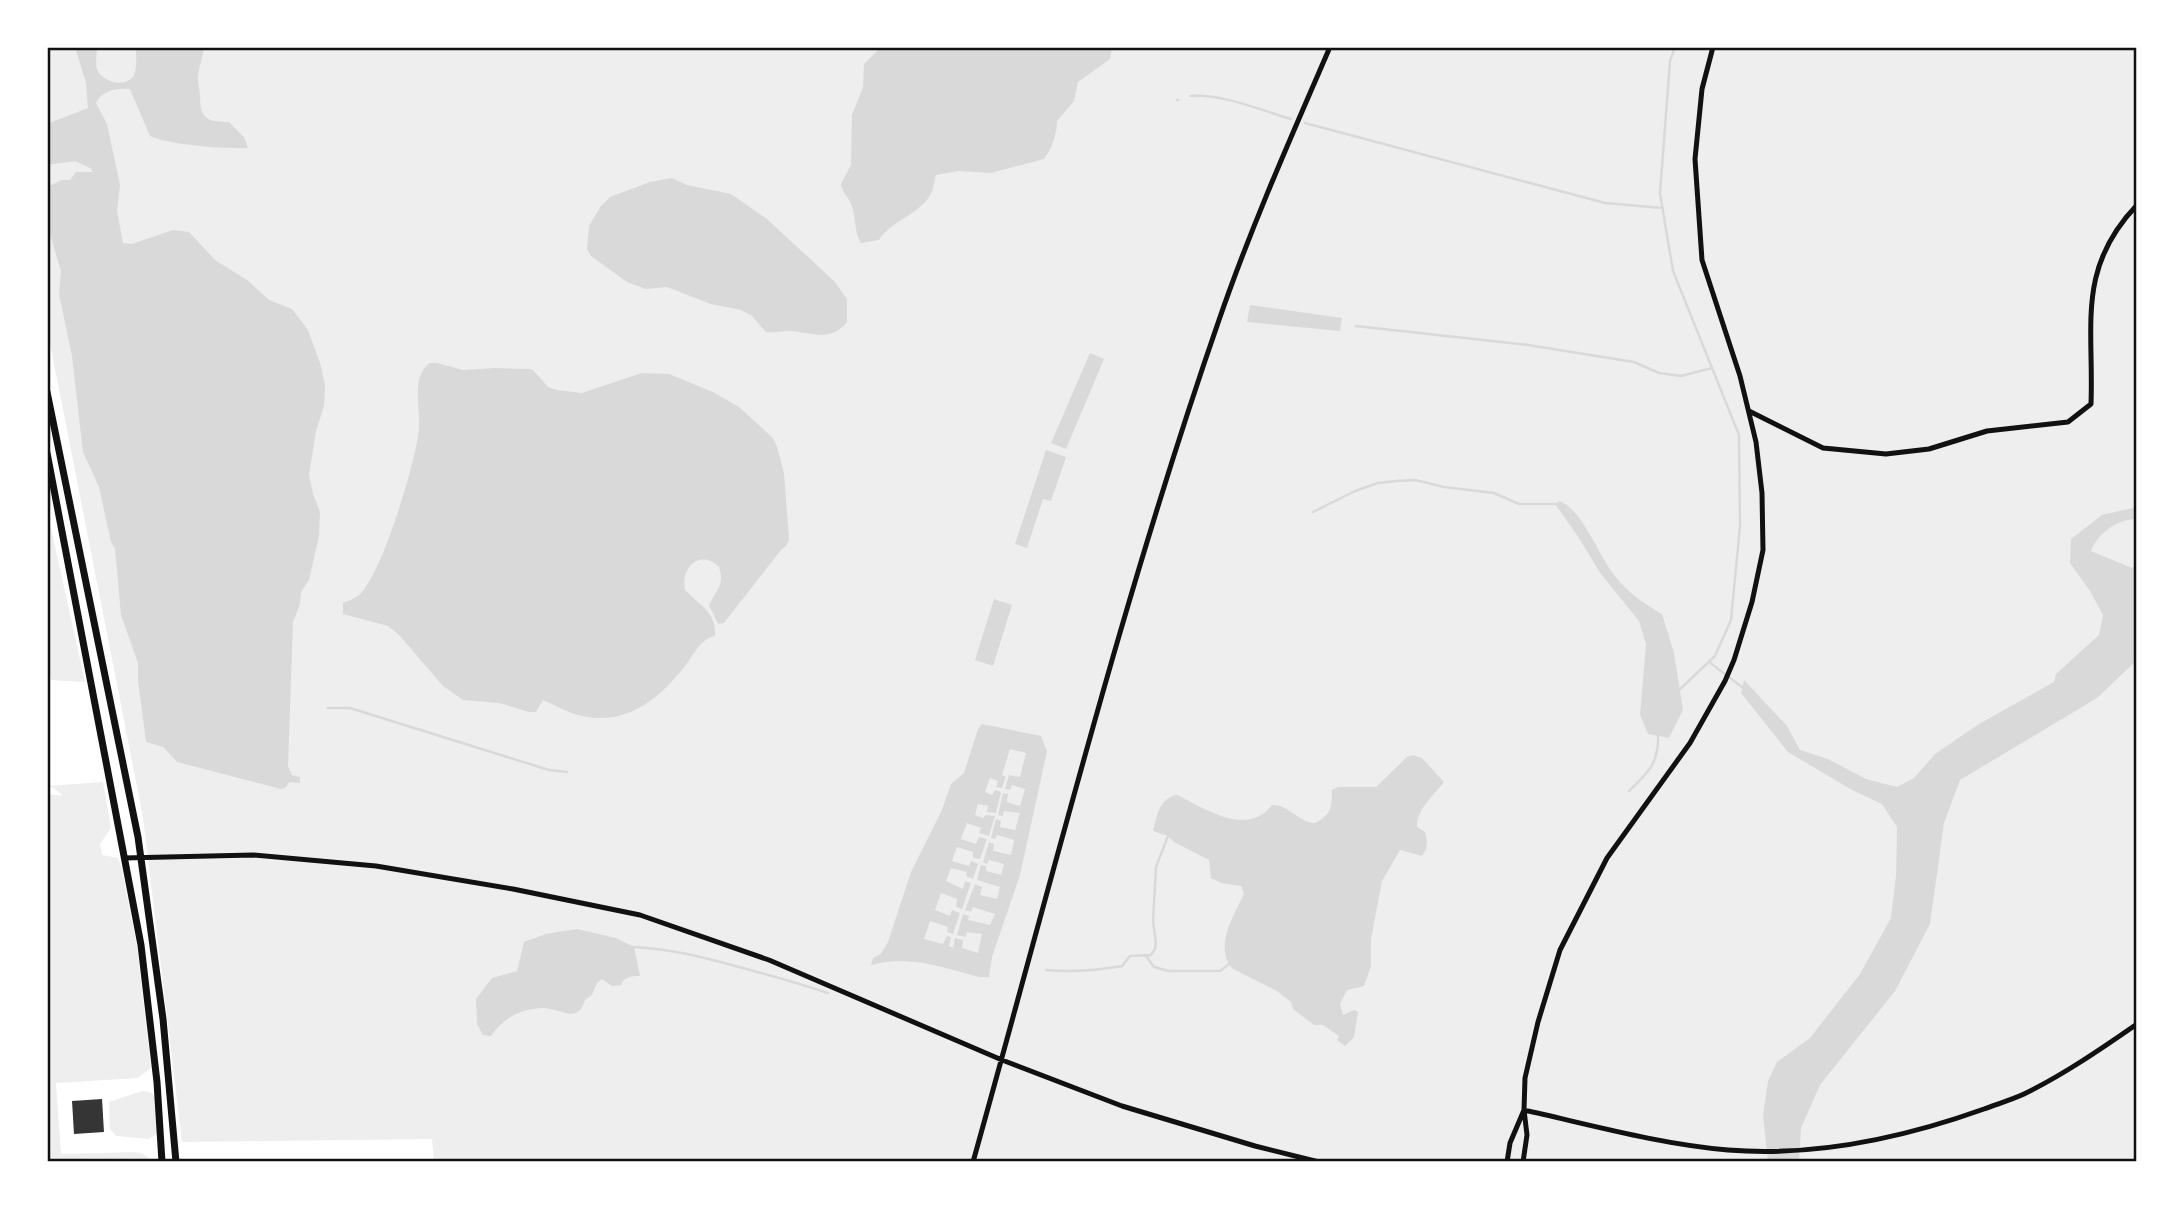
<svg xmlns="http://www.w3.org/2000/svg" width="2184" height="1209" viewBox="0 0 2184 1209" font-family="'DejaVu Sans',sans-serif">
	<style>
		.green { fill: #eee }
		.water { fill: #d9d9d9; fill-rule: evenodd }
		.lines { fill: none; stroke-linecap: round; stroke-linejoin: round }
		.stream { stroke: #d9d9d9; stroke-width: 2.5 }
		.building { fill: #353535 }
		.minor { stroke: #111; stroke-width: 5 }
		.secondary { stroke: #111; stroke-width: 7 }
		.neatline { fill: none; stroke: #111; stroke-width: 2.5 }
	</style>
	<rect width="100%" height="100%" fill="#fff"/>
	<!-- green -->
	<path class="green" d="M47,47H2137V1162H434L432,1139L182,1142L143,817L47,328Z
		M47,510L85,682L51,680L47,660Z
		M103,782L111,828L100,844L102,855L118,858L122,869L137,947L151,1068L138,1078L56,1083L61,1154L135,1152L141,1153L155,1162H47V794L63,796L54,788L47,786Z
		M142,1091L150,1092L155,1096L158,1133L149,1139L116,1136L110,1129L109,1102Z"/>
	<!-- water -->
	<path class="water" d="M75,47H97C97,54 95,63 97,69C101,82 127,89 134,75C137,68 136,55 136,47H204C203,57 199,66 198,75C197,82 200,90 200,97C200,119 208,122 229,122L244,137L248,148C224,149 170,145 150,136L130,89C117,88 102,90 96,103L107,124L120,185L117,211L123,243L132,244L173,230L189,232L215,260L247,280L269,300L292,309L308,330L321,366L325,386L324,406L316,431L309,475L313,494L320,512L319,536L309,580L301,592L300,604L293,622L288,766L292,775L300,777V783L289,782L286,787L281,789L177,762L163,747L146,742L138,681V663L121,615L115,549L111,542L99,487L83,452L72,356L59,294L61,271L47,224V187L62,180H70L76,172H92V169L75,161L47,165V124L88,108L86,83Z
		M881,47H1112L1110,59L1078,82L1074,101L1057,121C1057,134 1052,149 1044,159L991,173L958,171L936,175C934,180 934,186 932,191C922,215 892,219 879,240L861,243C853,230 857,217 851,204C848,196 842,193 841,184L851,165L852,115L863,87L864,64Z
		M672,178L687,185L731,194L767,219L835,282L847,299V322C830,343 812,332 789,331C781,331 774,333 766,332L752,316L741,310L711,304L667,287L646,289L627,282L591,256L587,249L589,226L601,206L610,197L650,182Z
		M1250,305L1342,318L1340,331L1247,322Z
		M1090,353L1104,359L1066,449L1051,443Z
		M430,363H437L463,370L495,368L529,369L533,370L548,387L557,390L582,393L642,373L669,374L713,392L739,407L773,438L777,447L784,473L789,539L786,546L781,550L724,623L718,624L709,605C716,590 725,585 719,567C700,548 680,568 685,590C699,605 717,612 715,636C702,638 695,652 688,662C661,698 626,728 578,715C566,712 555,705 543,700L536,712H529L499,703L463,700L443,686L399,635L388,626L343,614V603C347,601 354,599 358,596C382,576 415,463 419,430C421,409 410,377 430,363Z
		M1046,450L1066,457L1051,501L1043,499L1027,548L1015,544Z
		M1559,501C1582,508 1599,557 1615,576C1629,594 1642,602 1662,614L1674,653L1683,710L1669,738L1648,734L1640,715L1646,644L1639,621L1601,574L1577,535L1555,504Z
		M2137,507V519C2117,519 2098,533 2091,551L2132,568L2137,565V660L2097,698L1960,780L1944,823L1930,924L1895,991L1820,1085L1801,1128L1799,1162H1768L1763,1115L1768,1081L1777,1062L1810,1038L1860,974L1891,918L1896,876L1897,827L1882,804L1852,790L1788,752L1741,693L1744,680L1787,726L1800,750L1828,759L1866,779L1897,787L1914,778L1935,754L1979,724L2054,682L2056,674L2099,635L2103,615L2090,591L2070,563L2071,539L2102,515Z
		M994,599L1012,605L993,666L975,660Z
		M982,724L1041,736L1047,751L1020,875L992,957L989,977H980C943,968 909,954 871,965L873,958L881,954L888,942L911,872L941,812L951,784L964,773L978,729ZM1010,749L1026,753L1020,777L1009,775L1005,789L1010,790L1012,785L1025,789L1020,806L1007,802L1008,794L1003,793L998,815L1003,816L1004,811L1020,813L1015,830L1000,827L1001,821L996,819L991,838L995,839L997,835L1014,840L1011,855L993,851L994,844L989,842L983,862L987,864L989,860L1004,864L1001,875L986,871V866L981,865L977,880L1000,887L997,899L980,895L982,887L975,884L965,910L971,912L973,907L995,914L990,925L968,920L969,916L963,914L957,935L966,937L967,932L982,934L978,953L962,948L963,940L955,938L953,948L949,946L951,937L947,936L943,944L924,939L930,921L948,927L947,932L953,934L960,913L952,910L950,916L935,910L941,893L957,899L956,907L962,909L971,883L965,881L963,889L946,881L951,868L967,872L966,876L973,879L978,864L971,861L969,866L952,861L957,847L973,852V858L980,859L987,839L979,837L976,844L961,839L967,823L981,828L979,833L989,836L995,816L986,815L983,818L975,815L978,804L988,806L987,812L996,813L1001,792L995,790L992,795L985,792L990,778L998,781L996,787L1002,788L1006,777L1002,775Z
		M1413,755L1422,758L1444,782C1434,795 1416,810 1417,827L1425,832C1428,842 1428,848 1422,856L1400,850L1382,881L1371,939V966L1364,986L1347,990L1340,1004L1343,1015L1354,1010L1358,1012L1354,1037L1345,1046L1337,1040L1339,1036L1323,1025H1314L1293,1009L1291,1002L1277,991L1233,969C1213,948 1234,915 1244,894L1241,886L1221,883L1211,878L1209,860L1174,842L1168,836L1153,831C1157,816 1159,798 1177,795C1204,808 1247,838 1272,805C1288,804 1298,822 1315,823C1331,815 1332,807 1332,790L1338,787H1376L1407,757Z
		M577,929L616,938L634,947L640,976C631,976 625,976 621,985L612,986L602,979L597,983L592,995L585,1000C578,1025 560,1008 543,1008C520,1009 503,1018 491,1036L483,1035L477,1024L476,999L492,978L517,971L524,942L546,934Z"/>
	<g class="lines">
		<!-- stream -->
		<path class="stream" d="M1675,47L1670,61L1660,193L1673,271L1739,435L1740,526L1731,620L1715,656L1679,690
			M1191,96C1224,94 1260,110 1291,119
			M1177,100H1178
			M1305,123L1605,203L1662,208
			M1356,326L1528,345L1634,362L1659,373L1681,376L1712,368
			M1313,512L1355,491L1378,483L1396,481L1415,480L1444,487L1494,493L1519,504H1555
			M1709,662L1742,687
			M328,708H350L549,770L567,772
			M1629,791C1649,772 1659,763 1658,735
			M634,947C671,949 703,957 739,967C769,975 798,983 828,993
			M1146,956L1154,967L1168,971H1220L1229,964
			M1046,970C1069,972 1099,970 1122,966L1130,956L1151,955L1155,949L1156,943L1153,921L1156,867L1168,836"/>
	</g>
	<!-- building -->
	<path class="building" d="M102,1099L104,1132L74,1134L72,1101Z"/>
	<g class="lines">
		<!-- minor -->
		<path class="minor" d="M1713,47L1702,89L1695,159L1702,260L1740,376L1756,442L1762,493L1763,550L1752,602L1734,660L1725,681L1690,743L1607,858L1560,950L1538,1022L1525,1078L1524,1110C1591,1125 1659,1144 1728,1150C1814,1157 1903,1138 1984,1109C1997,1104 2011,1100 2024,1094C2063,1075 2101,1049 2137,1024
			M1749,411L1823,448L1886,454L1929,449L1987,431L2068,422L2091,404C2094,325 2076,269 2137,205
			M124,858L253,855L376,866L513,889L640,915L769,960L1002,1060L1122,1106L1255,1146L1319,1162
			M973,1162C1052,880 1123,596 1219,320C1251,227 1291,137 1330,47
			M1507,1162L1510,1143L1524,1110L1527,1135L1523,1162"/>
		<!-- secondary -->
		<path class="secondary" d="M47,392L138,837L163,1019L176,1162
			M47,453L141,945L157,1082L162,1162"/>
	</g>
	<!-- border -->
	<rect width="2184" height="1209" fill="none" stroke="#ffffff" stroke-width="98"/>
	<rect x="49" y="49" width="2086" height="1111" class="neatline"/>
</svg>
